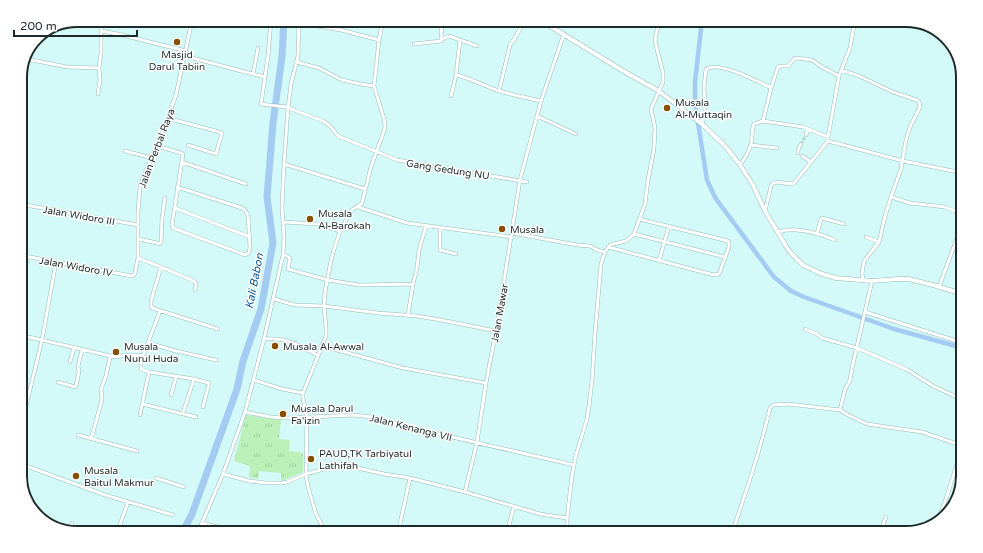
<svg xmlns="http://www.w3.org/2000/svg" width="983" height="553" viewBox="0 0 983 553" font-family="'Varela Round',sans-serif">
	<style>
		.grass { fill: url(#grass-tufts) }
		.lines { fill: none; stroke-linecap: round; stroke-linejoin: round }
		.canal { stroke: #a4cbf2; stroke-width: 4.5 }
		.river { stroke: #a4cbf2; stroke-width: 7 }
		.minor-tunnel { stroke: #afd0d0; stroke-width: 3; stroke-dasharray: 3 1.5; stroke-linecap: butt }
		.minor-casing { stroke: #97bbbb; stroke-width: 4 }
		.tertiary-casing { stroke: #97bbbb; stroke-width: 5 }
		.minor { stroke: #fff; stroke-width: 3 }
		.tertiary { stroke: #fff; stroke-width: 4 }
		.poi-dot { fill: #874f01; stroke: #fff; stroke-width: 1.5 }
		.labels { text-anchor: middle; stroke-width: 3; stroke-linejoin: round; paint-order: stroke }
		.poi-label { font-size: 10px; fill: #1d2b2b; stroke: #fff; text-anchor: start }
		.street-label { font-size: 10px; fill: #1d2b2b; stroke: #fff }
		.water-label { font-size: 11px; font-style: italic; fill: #0b5590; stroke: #fff }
		.rim { fill: none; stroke: #1d2b2b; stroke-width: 2 }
	</style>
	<defs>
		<pattern id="grass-tufts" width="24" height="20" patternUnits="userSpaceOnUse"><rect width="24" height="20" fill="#bbf0b8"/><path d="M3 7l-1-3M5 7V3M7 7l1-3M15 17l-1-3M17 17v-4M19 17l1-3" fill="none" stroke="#a0ce9e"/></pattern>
	</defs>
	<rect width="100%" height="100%" fill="#d4f9f9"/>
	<!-- grass -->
	<path class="grass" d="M246,415L281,420L279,439L290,440L289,451L303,453V472L281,481V473L259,471L258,479L249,477L250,466L234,461Z"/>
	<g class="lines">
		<!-- canal -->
		<path class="canal" d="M702,20L695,82V104L707,180L713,193L716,199L774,277L791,291L804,297L894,329L963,348"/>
		<!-- river -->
		<path class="river" d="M182,533L192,514L237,389L243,361L261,309L273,243L267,197L273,123L282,56L284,20"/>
		<!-- minor-tunnel -->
		<path class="minor-tunnel" d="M801,144L806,135"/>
		<defs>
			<path id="minor" d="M103,20L101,31L118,34L186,51
				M271,20L268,56L261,104L286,107L323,121L330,126L338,136L397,160L527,182
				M299,20L317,26L341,30L379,40
				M553,27L557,20
				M441,40L442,20
				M460,40L456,75C470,78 485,86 499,91C513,95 527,98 541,101
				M414,44L441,41L444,38L449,36L477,46
				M185,56L245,72L265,77
				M27,59L67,67L99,68L101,53V31
				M296,62L319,68L342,80L360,84L374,86
				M841,70L859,76L893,92L917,100L919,102L920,107L910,127L906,140L901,169L891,197
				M253,74L258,48
				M499,91L510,45L512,42L515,38L525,20
				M98,94L100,80L99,68
				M451,96L456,75
				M537,116L576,134
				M167,118L216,131L222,133L216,154L188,145
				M763,121L803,127L828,137V141
				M703,124L702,120L705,111L704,87L706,69C720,61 757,81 771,88
				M806,135L808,129
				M828,137L839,76
				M828,141L903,161L963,173
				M751,145L777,148
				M157,146L181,153L183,154L172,225L173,228L245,255C249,254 250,250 250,247L248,216C247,212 246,210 242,208L177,187
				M125,151L152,158
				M798,153V150L801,144
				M802,156L811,162
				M182,162L246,184
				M284,164L365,189
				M740,165C745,158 749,152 751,144C753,137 751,130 754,124L763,121L771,88L778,67L781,66H788L794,59L795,58L806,59L812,60L822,67L839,76L850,48L855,20
				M20,204L138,225
				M358,207L407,223L512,237
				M175,208L250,237
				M765,211L771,186L773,183C781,180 787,186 794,183L828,141
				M283,222L318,224L340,231
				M440,228V250L456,254
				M778,232C796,226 818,233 835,240
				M512,233L577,245L590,246L597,250L605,252
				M634,234L725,257
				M817,234L821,219L822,218L844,224
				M866,237L879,242
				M139,239L157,243L159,244L161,243L162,218L165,198
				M608,247L714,275L719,274L729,247V243L728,241L639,219
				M20,255L56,262L132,276L134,275L135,273L138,258V212L140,187L144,175L157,146L176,95L192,20
				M283,255L287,256L290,258L288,269L328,280L359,285L413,284L417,268L419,250L426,226
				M138,258L161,267L151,301V305L152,308L218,329
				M659,261L669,226
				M161,267L194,281L196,284L195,290
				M863,280L862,274L864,261L879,242L885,216L891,197L910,203L945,207L963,214
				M20,286L28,257
				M939,287L963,222
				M274,299L295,305L324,306L378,313L417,316L441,320L496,331
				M160,311L143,356L141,364V369L149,372L194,379L209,383L203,407
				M865,312L963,343
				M408,315L413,284
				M805,329L817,334L822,338L857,348L906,369L933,386L963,400
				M20,335L115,357C125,355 132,354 143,356
				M264,339C287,337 299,345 317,355
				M148,343L176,351L216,360
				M322,346L403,368L486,383
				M70,362L74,348
				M254,380L282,389L303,393
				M58,382L75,387L76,386L79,371L78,366L82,350
				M171,395L176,377
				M142,404L196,417
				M840,410L845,389L848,384L850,380L852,368L872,281
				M245,412L271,417L287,418L354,415L372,417L417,429L574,465
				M183,413L194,379
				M140,415L149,372
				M78,435L137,451
				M91,439L102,400L101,389L106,376L110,357
				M21,464L105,495L173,515
				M20,468L25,410L42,340L56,262
				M223,474L249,481L266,483H281L287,482L306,474L335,466H349L384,474L410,478L465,492L540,514L567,518
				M156,478L184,487
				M465,492L477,442L486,383L496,331L520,180L541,101L564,34
				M202,523L241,533
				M937,523L946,499L963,445
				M69,531L72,523
				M117,533L128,502
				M196,533L202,523L223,474L245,412L264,339L280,268L283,255L284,237L282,207L284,164L288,108L291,84L298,56L299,20
				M326,533L316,514L308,487L306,474L307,418L303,398V393L326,336V327L324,306L325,292L330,266L332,256L340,231L351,211C354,207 359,207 362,203L371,167L384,131L385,126L384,119L374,86L379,40L383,20
				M398,533L410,478
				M507,533L514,506
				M567,533V518L572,476L576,455L587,419L589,406L592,381L595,333L601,264L605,252L610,245L613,244L626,241L634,234L645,204L648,180L654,149L655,128L651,109L663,82V73L655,41L656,35L659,20
				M732,533C746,492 760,451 770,408L773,405L788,404L840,410L848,415L867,424L922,432L963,446
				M880,533L886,517"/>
			<path id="tertiary" d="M540,20L625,72L659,91L703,125L726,147L740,165L753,185L765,211L786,246L790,252L803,265L822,274L836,278L872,281L898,279H909L933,285L963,294"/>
		</defs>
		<!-- minor casing -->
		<use href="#minor" class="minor-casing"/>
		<!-- tertiary casing -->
		<use href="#tertiary" class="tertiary-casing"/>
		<!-- minor -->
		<use href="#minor" class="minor"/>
		<!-- tertiary -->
		<use href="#tertiary" class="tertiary"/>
	</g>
	<!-- markers -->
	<g class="poi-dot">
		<circle cx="177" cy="42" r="4"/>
		<circle cx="667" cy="108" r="4"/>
		<circle cx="310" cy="219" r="4"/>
		<circle cx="502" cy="229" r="4"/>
		<circle cx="275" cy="346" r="4"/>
		<circle cx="116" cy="352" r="4"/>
		<circle cx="283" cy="414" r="4"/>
		<circle cx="311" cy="459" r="4"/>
		<circle cx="76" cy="476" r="4"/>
	</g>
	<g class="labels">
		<!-- poi labels -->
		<g class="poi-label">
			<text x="177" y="58" text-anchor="middle">Masjid<tspan x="177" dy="12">Darul Tabiin</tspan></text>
			<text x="675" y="106">Musala<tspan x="675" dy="12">Al-Muttaqin</tspan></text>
			<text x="318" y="217">Musala<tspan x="318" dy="12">Al-Barokah</tspan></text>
			<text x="510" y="233">Musala</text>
			<text x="124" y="350">Musala<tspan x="124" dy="12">Nurul Huda</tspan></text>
			<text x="283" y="350">Musala Al-Awwal</text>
			<text x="291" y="412">Musala Darul<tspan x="291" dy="12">Fa'izin</tspan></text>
			<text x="319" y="457">PAUD,TK Tarbiyatul<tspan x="319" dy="12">Lathifah</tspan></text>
			<text x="84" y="474">Musala<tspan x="84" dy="12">Baitul Makmur</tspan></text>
		</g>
		<!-- street labels -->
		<g class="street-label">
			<text transform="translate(156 148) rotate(-69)" y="4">Jalan Perbal Raya</text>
			<text transform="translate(448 169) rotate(9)" y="4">Gang Gedung NU</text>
			<text transform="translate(79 215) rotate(10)" y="4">Jalan Widoro III</text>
			<text transform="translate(76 266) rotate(10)" y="4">Jalan Widoro IV</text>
			<text transform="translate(499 313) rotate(-80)" y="4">Jalan Mawar</text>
			<text transform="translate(411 427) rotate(14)" y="4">Jalan Kenanga VII</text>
		</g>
		<!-- water labels -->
		<g class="water-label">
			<text transform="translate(254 281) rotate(-79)" y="4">Kali Babon</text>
		</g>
	</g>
	<!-- crop -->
	<path d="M0 0H983V553H0ZM77 27H906A50 50 0 0 1 956 77V476A50 50 0 0 1 906 526H77A50 50 0 0 1 27 476V77A50 50 0 0 1 77 27Z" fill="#fff" fill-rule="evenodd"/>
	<path class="rim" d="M77 27H906A50 50 0 0 1 956 77V476A50 50 0 0 1 906 526H77A50 50 0 0 1 27 476V77A50 50 0 0 1 77 27Z"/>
	<!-- scale -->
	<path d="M14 30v6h123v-6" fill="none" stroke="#1d2b2b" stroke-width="2"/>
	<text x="20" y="30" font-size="12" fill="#1d2b2b" stroke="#ffffff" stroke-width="3" paint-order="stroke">200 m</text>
</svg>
